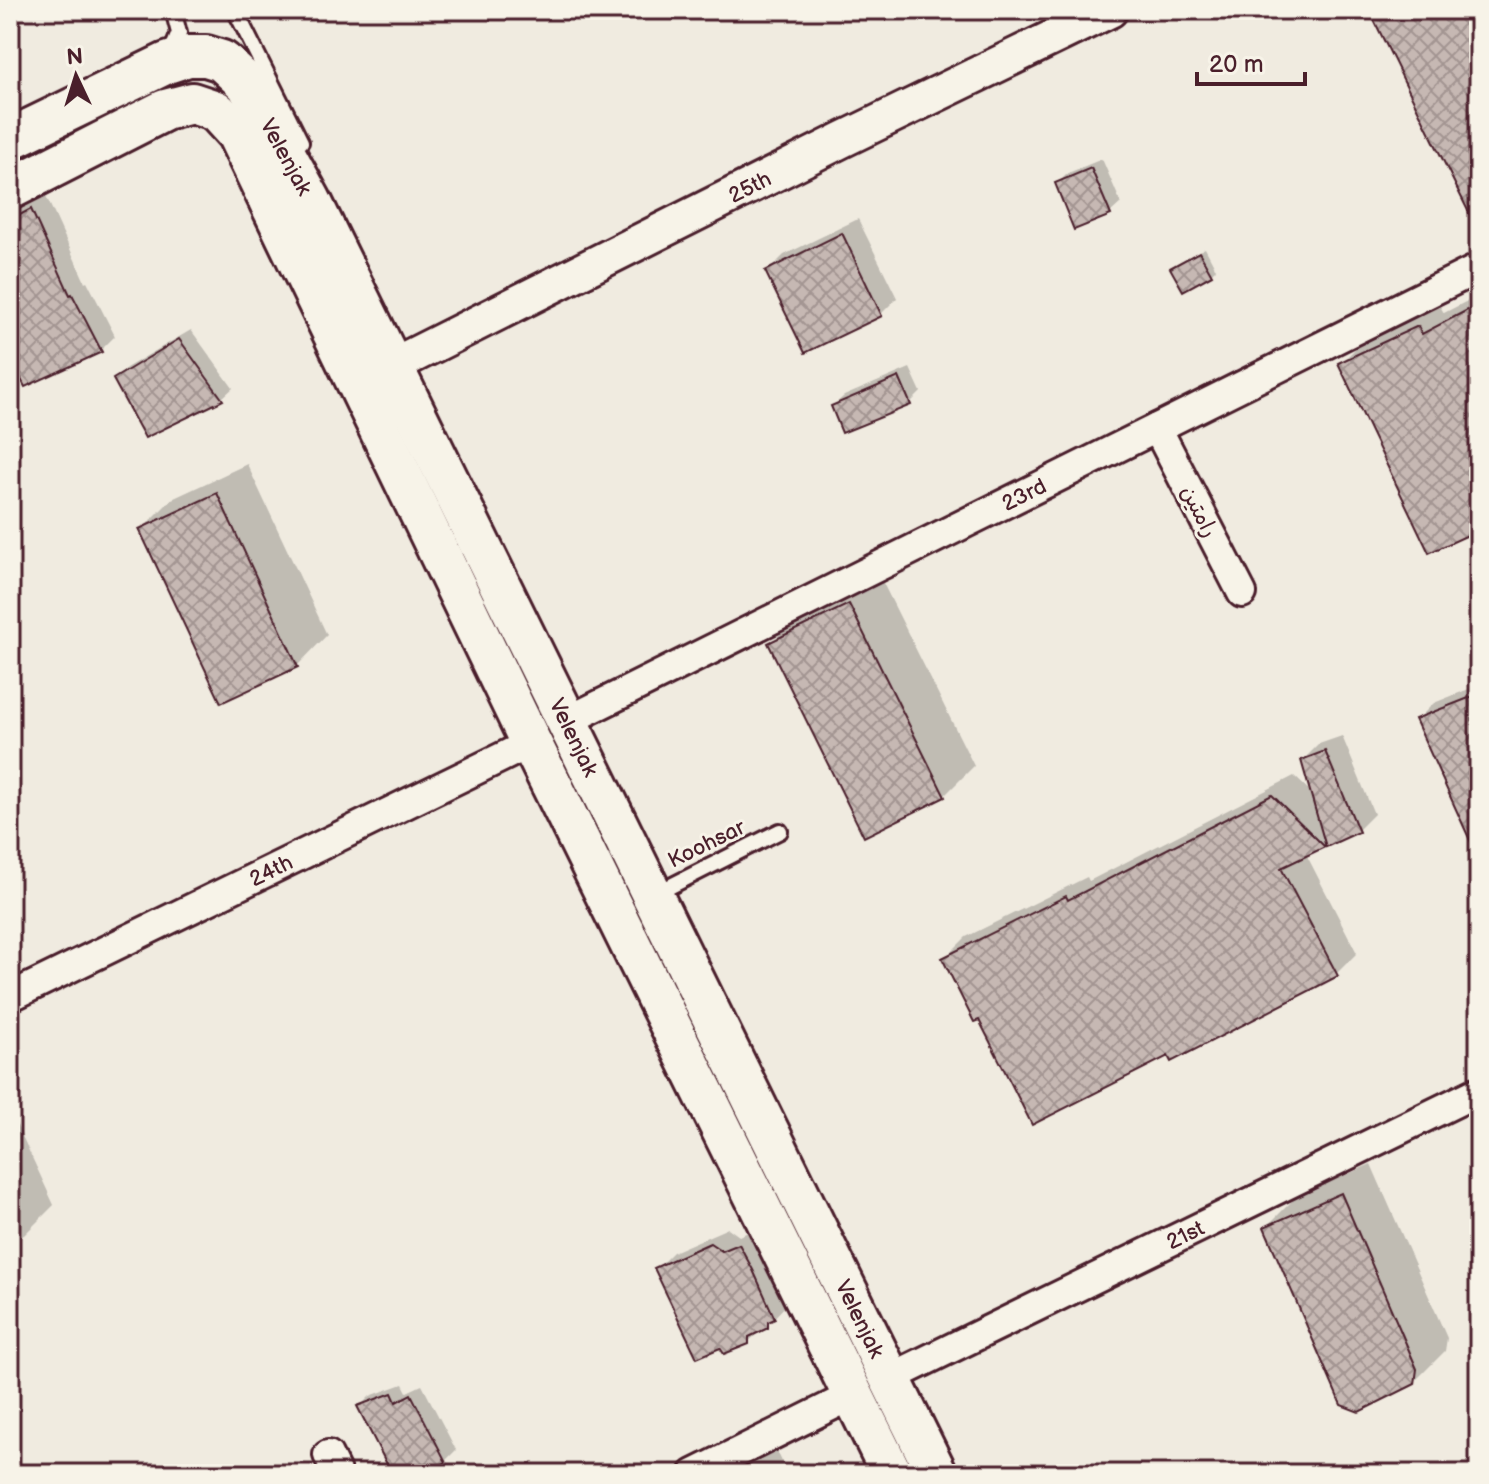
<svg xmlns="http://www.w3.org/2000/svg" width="1489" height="1484" viewBox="0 0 1489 1484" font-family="'Balsamiq Sans','Playpen Sans Arabic',sans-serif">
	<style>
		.shadow { fill: #0003 }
		.building { fill: url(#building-cross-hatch); stroke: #4a1f2b; stroke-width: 2 }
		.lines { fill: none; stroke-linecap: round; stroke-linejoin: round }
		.service-casing { stroke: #4a1f2b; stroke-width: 20 }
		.minor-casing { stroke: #4a1f2b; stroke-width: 34 }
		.tertiary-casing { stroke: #4a1f2b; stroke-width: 40 }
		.secondary-casing { stroke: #4a1f2b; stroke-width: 46 }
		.service { stroke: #f7f3e8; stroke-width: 14 }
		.minor { stroke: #f7f3e8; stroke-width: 28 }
		.tertiary { stroke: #f7f3e8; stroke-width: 34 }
		.secondary { stroke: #f7f3e8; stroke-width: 40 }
		.labels { text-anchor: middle; stroke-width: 6; stroke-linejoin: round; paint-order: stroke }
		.street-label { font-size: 22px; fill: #4a1f2b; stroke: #f7f3e8 }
	</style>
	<defs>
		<pattern id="building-cross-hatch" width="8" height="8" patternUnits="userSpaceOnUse" patternTransform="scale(2)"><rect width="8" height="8" fill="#c6b8b3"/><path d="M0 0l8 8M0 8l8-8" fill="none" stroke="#a39592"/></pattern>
	</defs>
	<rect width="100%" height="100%" fill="#f0ebe0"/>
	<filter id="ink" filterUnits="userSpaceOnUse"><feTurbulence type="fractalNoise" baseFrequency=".0125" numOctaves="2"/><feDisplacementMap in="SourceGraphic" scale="16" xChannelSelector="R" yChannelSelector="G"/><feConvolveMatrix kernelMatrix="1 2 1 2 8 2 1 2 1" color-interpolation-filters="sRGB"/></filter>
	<g filter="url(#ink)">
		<!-- shadow -->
		<path class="shadow" d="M1102,159L1121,203L1110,213L1057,184L1068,173Z
			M46,196L85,282L87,281L115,336L100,351L10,353V215Z
			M858,219L897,298L881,314L768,271L784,255Z
			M1205,248L1216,269L1211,274L1173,268L1177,263Z
			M1479,295V528L1340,364L1362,342L1440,306L1444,313Z
			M191,330L233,388L222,398L146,435L116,379L126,368Z
			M910,368L921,392L910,403L833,406L844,396Z
			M247,464L327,635L297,666L142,529L172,499Z
			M879,575L974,766L944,796L770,644L800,614Z
			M1479,685V855L1418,719L1434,703Z
			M1342,736L1374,814L1358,830L1327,843L1306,854L1357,953L1336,974L1169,1054L980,1017L945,958L966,937L1087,877L1089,881L1294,776L1313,794L1303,760L1319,744Z
			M10,1110L54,1205L24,1235L10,1242Z
			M1371,1164L1447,1338L1445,1351L1414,1382L1266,1227L1296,1197Z
			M728,1228L739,1236L755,1229L790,1301L766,1326L748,1342L657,1268L673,1252Z
			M403,1384L407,1392L422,1385L456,1450L445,1461L422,1474H394L359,1407L370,1396Z
			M775,1447L788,1474H721Z"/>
		<!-- building -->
		<path class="building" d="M1369,10H1479V233Z
			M1091,168L1111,215L1074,230L1055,183Z
			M31,209L70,295L72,294L102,352L25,387L10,358V220Z
			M842,233L882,316L805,353L765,271Z
			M1199,252L1212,275L1183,291L1170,268Z
			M1479,304V530L1429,553L1338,363L1418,326L1422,334Z
			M179,339L223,400L145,438L113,379Z
			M899,377L911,405L842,433L831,406Z
			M217,493L298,667L221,703L139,529Z
			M849,604L945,797L864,837L768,643Z
			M1479,694V860L1415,719Z
			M1325,751L1359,832L1326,847L1301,760Z
			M1272,795L1325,847L1281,868L1338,976L1171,1062L1168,1056L1032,1125L979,1020L974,1022L942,958L1066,896L1068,900Z
			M1341,1193L1417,1369L1415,1384L1359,1412L1341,1405L1264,1227Z
			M710,1243L722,1251L739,1244L753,1270L775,1319L768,1322V1328L749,1337V1344L724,1354L720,1348L697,1358L654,1268Z
			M392,1393L396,1402L411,1394L446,1462L426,1474H392L357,1406Z"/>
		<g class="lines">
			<defs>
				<path id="service" d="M235,10L301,142
					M170,55L179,33L173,10
					M653,895L780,831"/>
				<g id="minor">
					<path d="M1157,428L1242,593"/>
					<path id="s1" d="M567,721L1479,268"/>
					<path id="s2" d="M10,997L531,743"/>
					<path id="s3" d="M890,1378L1479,1091"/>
					<path d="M328,1455L337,1474"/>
					<path d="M694,1474L853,1395"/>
				</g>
				<g id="tertiary">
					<path id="s4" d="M392,366L842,140L1110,10"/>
				</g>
				<g id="secondary">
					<path id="s5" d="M10,139L167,63L188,56H206L222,61L247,84L310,199L937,1474"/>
					<path d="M10,189L165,110L192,103L216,111L237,134L531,743L892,1474"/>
				</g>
			</defs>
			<!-- service casing -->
			<use href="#service" class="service-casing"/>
			<!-- minor casing -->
			<use href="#minor" class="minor-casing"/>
			<!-- tertiary casing -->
			<use href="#tertiary" class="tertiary-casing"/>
			<!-- secondary casing -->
			<use href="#secondary" class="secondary-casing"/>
			<!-- service -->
			<use href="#service" class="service"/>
			<!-- minor -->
			<use href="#minor" class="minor"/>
			<!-- tertiary -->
			<use href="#tertiary" class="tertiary"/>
			<!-- secondary -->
			<use href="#secondary" class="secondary"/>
		</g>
	</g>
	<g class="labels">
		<!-- street labels -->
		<g class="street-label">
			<text dy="8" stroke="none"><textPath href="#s5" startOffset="348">Velenjak</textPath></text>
			<text dy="8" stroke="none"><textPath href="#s4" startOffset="400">25th</textPath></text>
			<text dy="8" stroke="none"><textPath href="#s1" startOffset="510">23rd</textPath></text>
			<text transform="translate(1200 511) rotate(63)" y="8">رامتین</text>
			<text dy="8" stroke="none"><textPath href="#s5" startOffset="996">Velenjak</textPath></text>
			<text transform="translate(706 843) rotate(-26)" y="8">Koohsar</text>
			<text dy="8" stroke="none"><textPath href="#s2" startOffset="290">24th</textPath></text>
			<text dy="8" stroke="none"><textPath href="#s3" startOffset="328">21st</textPath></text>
			<text dy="8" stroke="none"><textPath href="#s5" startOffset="1644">Velenjak</textPath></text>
		</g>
	</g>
	<!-- margin -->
	<rect width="1489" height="1484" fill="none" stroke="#f7f3e8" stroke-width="40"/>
	<rect x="20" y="20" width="1449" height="1444" fill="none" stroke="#4a1f2b" stroke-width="3" filter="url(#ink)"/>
	<!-- north arrow -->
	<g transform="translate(76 76) rotate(356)" stroke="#f7f3e8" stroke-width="6" paint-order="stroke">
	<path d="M0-6L14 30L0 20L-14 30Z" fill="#4a1f2b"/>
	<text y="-12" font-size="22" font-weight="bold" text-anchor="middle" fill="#4a1f2b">N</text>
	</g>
	<!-- scale -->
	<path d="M1197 72v12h108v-12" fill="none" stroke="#4a1f2b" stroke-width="4"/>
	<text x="1209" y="72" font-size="24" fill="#4a1f2b" stroke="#f7f3e8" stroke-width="6" paint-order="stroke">20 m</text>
</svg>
